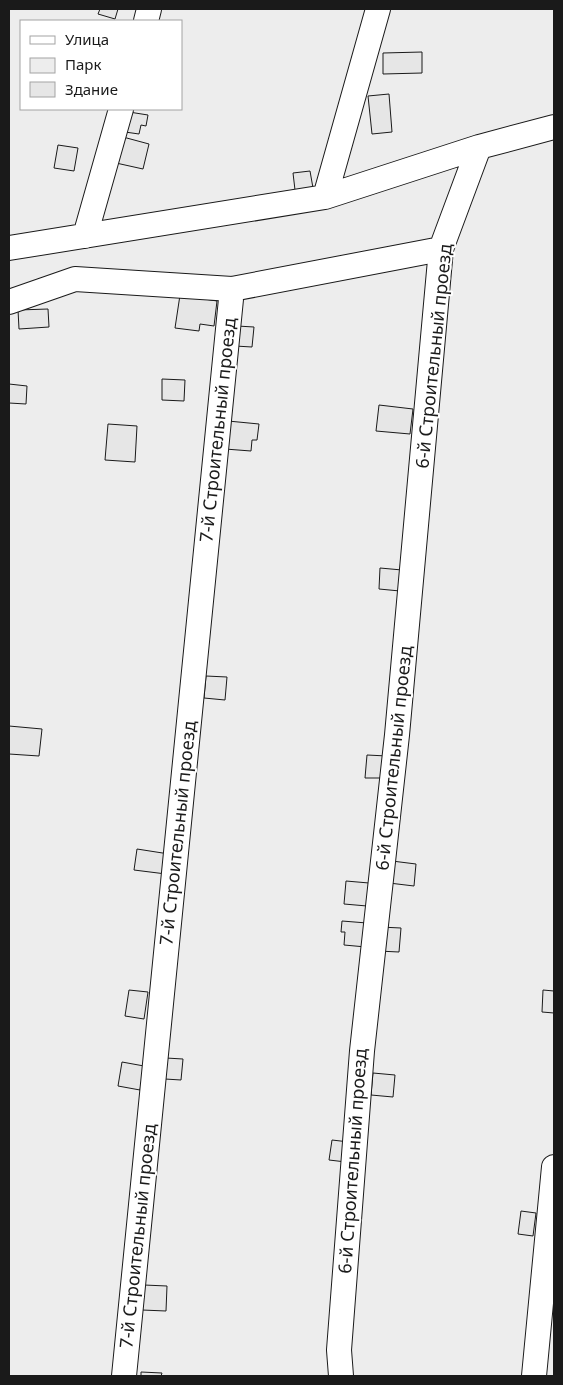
<svg xmlns="http://www.w3.org/2000/svg" width="563" height="1385" viewBox="0 0 563 1385" font-family="'Noto Sans',sans-serif">
	<style>
		.green { fill: #ededed; stroke: #6a6a6a; fill-rule: evenodd }
		.building { fill: #e6e6e6; stroke: #1a1a1a }
		.lines { fill: none; stroke-linecap: round; stroke-linejoin: round }
		.minor-casing { stroke: #1a1a1a; stroke-width: 26 }
		.minor { stroke: #fff; stroke-width: 24 }
		.labels { text-anchor: middle; stroke-width: 4; stroke-linejoin: round; paint-order: stroke }
		.street-label { font-size: 18px; fill: #1a1a1a; stroke: #fff }
	</style>
	<rect width="100%" height="100%" fill="#fff"/>
	<!-- green -->
	<path class="green" d="M9,9H554V1376H9ZM21,21H181V109H21Z"/>
	<!-- building -->
	<path class="building" d="M100,9H118L115,19L98,14Z
		M422,52V73L383,74V53Z
		M389,94L392,132L372,134L368,96Z
		M129,112L148,115L146,126L141,125L139,134L125,132Z
		M123,137L149,144L143,169L116,163Z
		M58,145L78,148L74,171L54,168Z
		M310,171L313,188L295,190L293,173Z
		M180,295L217,301L214,326L200,324L199,331L175,328Z
		M48,309L49,327L19,329L18,310Z
		M237,326L254,327L252,347L235,346Z
		M162,379L185,380L184,401L162,400Z
		M9,384L27,386L26,404L9,403Z
		M379,405L413,409L410,434L376,431Z
		M228,421L259,424L257,440H252L251,451L225,449Z
		M108,424L137,426L135,462L105,460Z
		M380,568L402,570L400,591L379,589Z
		M206,676L227,677L225,700L204,698Z
		M9,726L42,729L39,756L9,754Z
		M367,755L387,756L386,778H365Z
		M137,849L169,854L166,874L134,870Z
		M392,861L416,864L414,886L389,883Z
		M346,881L369,883L367,906L344,904Z
		M342,921L367,923L366,947L344,945L345,932H341Z
		M380,927L401,928L399,952L378,951Z
		M129,990L148,992L144,1019L125,1016Z
		M543,990L554,991V1013L542,1012Z
		M166,1058L183,1059L181,1080L165,1079Z
		M122,1062L144,1066L140,1090L118,1086Z
		M373,1073L395,1075L393,1097L371,1095Z
		M332,1140L349,1142L346,1162L329,1160Z
		M521,1211L536,1213L533,1236L518,1234Z
		M144,1285L167,1286L166,1311L142,1310Z
		M141,1372L162,1373L161,1376H141Z"/>
	<g class="lines">
		<defs>
			<path id="minor" d="M146,21L149,9
				M325,197L378,9
				M85,236L121,109
				M9,248L325,197L479,147L554,127
				M9,302L75,279L232,289L441,249
				M124,1376L232,289
				M341,1376L339,1350L362,1051L397,735L441,249L479,147
				M534,1376L554,1167"/>
		</defs>
		<!-- minor casing -->
		<use href="#minor" class="minor-casing"/>
		<!-- minor -->
		<use href="#minor" class="minor"/>
	</g>
	<g class="labels">
		<!-- street labels -->
		<g class="street-label">
			<text transform="translate(434 356) rotate(-84)" y="6">6-й Строительный проезд</text>
			<text transform="translate(218 430) rotate(-84)" y="6">7-й Строительный проезд</text>
			<text transform="translate(394 758) rotate(-84)" y="6">6-й Строительный проезд</text>
			<text transform="translate(178 833) rotate(-84)" y="6">7-й Строительный проезд</text>
			<text transform="translate(353 1161) rotate(-86)" y="6">6-й Строительный проезд</text>
			<text transform="translate(138 1236) rotate(-84)" y="6">7-й Строительный проезд</text>
		</g>
	</g>
	<!-- border -->
	<rect width="563" height="1385" fill="none" stroke="#1a1a1a" stroke-width="20"/>
	<!-- legend -->
	<rect x="20" y="20" width="162" height="90" fill="#ffffff" stroke="#a3a3a3"/>
	<rect x="30" y="36" width="25" height="8" fill="#ffffff" stroke="#a3a3a3"/>
	<text x="65" y="45" font-size="15" fill="#1a1a1a">Улица</text>
	<rect x="30" y="58" width="25" height="15" fill="#ededed" stroke="#a3a3a3"/>
	<text x="65" y="70" font-size="15" fill="#1a1a1a">Парк</text>
	<rect x="30" y="82" width="25" height="15" fill="#e6e6e6" stroke="#a3a3a3"/>
	<text x="65" y="95" font-size="15" fill="#1a1a1a">Здание</text>
</svg>
